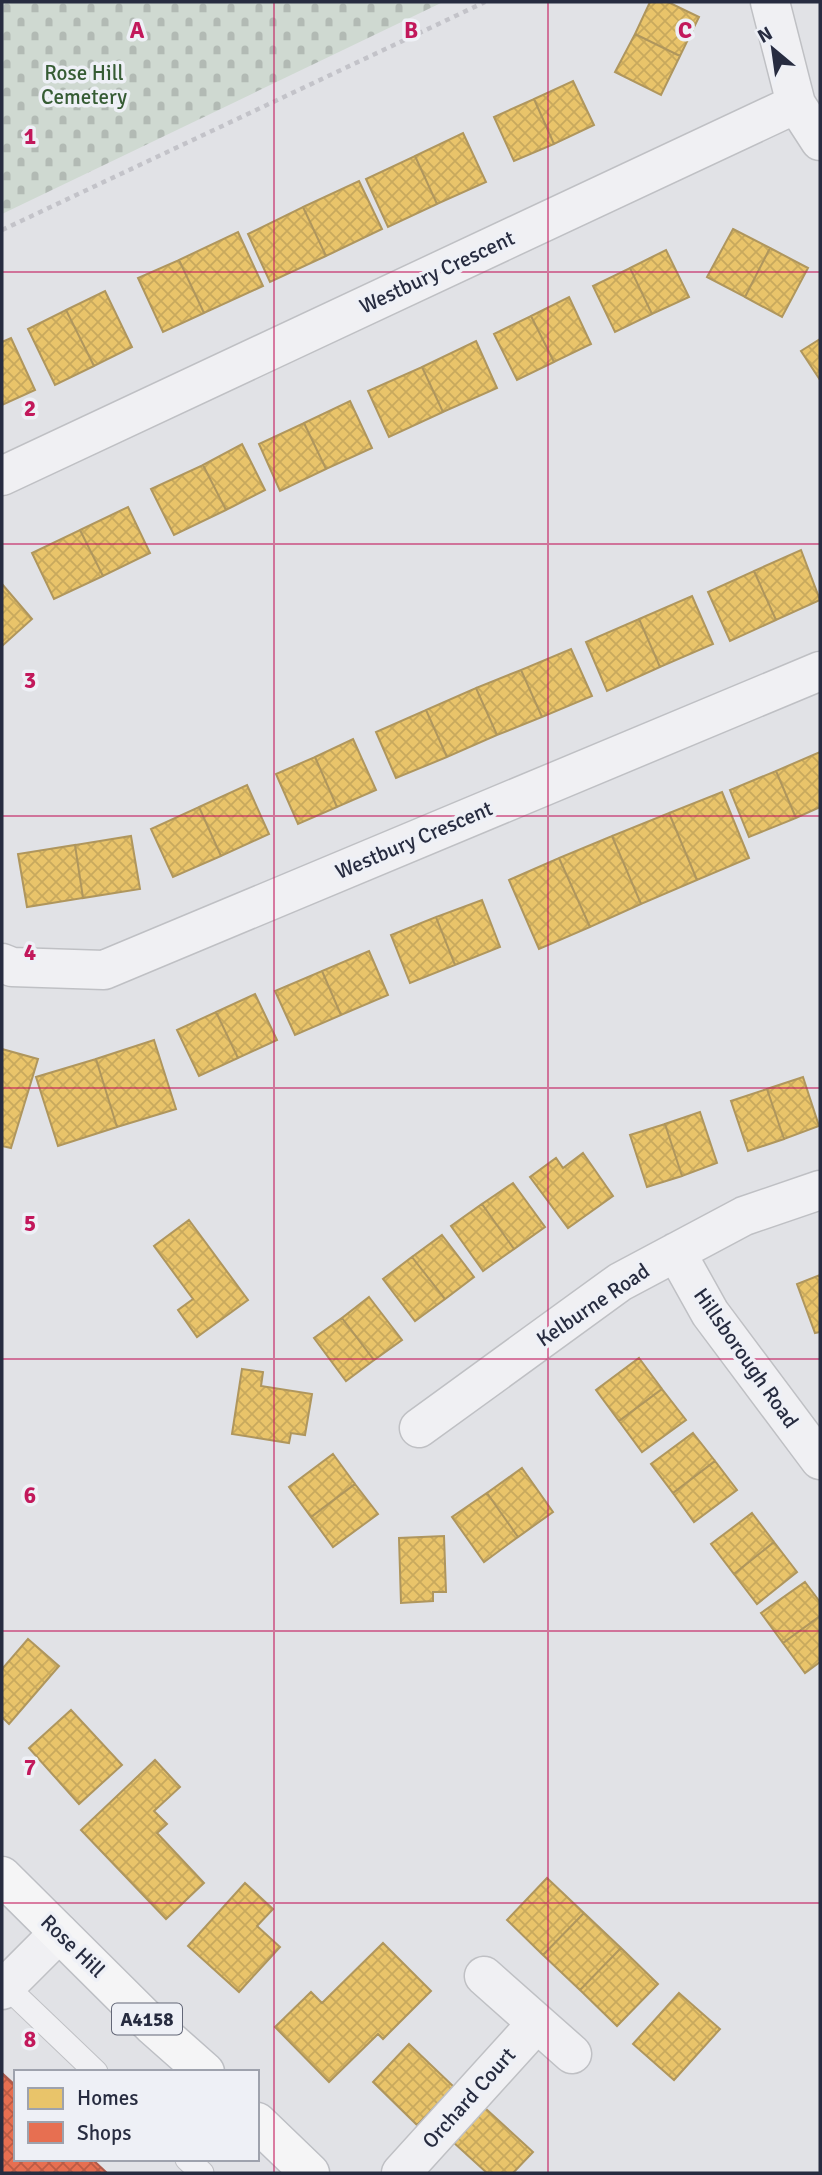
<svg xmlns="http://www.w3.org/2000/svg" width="822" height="2175" viewBox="0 0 822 2175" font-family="Signika,sans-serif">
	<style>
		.cemetery { fill: url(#cemetery-stones) }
		.homes { fill: url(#homes-cross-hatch); stroke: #af965d; stroke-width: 2 }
		.shops { fill: url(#shops-cross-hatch); stroke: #ad5b4c; stroke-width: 2 }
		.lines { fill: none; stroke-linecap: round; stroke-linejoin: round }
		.service-casing { stroke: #bfc0c4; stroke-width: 25 }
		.minor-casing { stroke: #bfc0c4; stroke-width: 41 }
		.primary-casing { stroke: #bdbfc4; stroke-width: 41 }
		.path { stroke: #c3c3c9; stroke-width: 4.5; stroke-dasharray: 5 5; stroke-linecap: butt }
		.service { stroke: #f0f0f3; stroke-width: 23 }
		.minor { stroke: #f0f0f3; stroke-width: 38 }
		.primary { stroke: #f5f5f6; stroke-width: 38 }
		.grid { fill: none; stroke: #c2185b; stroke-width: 2; stroke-opacity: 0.55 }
		.labels { text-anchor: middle; stroke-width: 7; stroke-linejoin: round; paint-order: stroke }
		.shield { fill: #eef0f6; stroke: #636777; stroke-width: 2 }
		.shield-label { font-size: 19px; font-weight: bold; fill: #272c40 }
		.park-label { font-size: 21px; fill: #365c34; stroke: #eef0f6 }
		.street-label { font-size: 21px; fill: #272c40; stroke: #eef0f6 }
		.grid-label { font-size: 23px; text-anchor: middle; font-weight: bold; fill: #c2185b; stroke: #eef0f6; stroke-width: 7; stroke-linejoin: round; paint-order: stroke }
	</style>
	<defs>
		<pattern id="cemetery-stones" width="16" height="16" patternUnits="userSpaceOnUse" patternTransform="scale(1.75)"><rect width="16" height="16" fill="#cfd9d1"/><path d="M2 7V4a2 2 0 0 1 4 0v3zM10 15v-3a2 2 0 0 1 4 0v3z" fill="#b2bab4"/></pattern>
		<pattern id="homes-cross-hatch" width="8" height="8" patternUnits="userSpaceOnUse" patternTransform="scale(1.75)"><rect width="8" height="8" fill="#e9c46a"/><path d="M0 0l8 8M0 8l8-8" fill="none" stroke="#c8a95d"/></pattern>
		<pattern id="shops-cross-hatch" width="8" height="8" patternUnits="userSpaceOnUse" patternTransform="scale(1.75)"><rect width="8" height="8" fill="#e76f51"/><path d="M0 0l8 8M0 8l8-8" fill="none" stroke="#bb5b45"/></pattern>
	</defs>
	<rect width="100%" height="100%" fill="#e1e2e6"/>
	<!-- cemetery -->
	<path class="cemetery" d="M2,2H443L2,214Z"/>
	<!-- homes -->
	<path class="homes" d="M650,2H668L699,17L680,56L635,34Z
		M635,34L680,56L661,95L615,72Z
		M573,81L594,125L554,144L534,99Z
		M534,99L554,144L514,161L494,117Z
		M463,133L486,182L437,204L415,156Z
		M415,156L437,204L388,227L366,179Z
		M359,181L382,229L326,256L303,207Z
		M303,207L326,256L270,282L248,234Z
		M733,229L770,248L745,297L707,277Z
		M238,232L263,286L204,313L179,260Z
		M770,248L808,268L782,317L745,297Z
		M666,250L689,297L652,314L630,268Z
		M179,260L204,313L163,332L138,278Z
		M630,268L652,314L615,332L593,286Z
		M105,291L132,347L94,366L66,310Z
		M569,297L591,344L554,362L531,316Z
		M66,310L94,366L55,385L28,329Z
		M531,316L554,362L517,380L494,334Z
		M11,338L35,390L2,405V342Z
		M820,339V380L801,351Z
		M476,341L497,388L443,412L422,367Z
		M422,367L443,412L389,437L368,391Z
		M350,401L372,448L326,469L304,423Z
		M304,423L326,469L280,491L259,444Z
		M242,444L265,490L226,510L203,465Z
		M203,465L226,510L174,535L151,489Z
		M128,507L150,553L103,576L80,530Z
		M80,530L103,576L54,599L32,553Z
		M801,550L820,600L776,620L754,571Z
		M754,571L776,620L730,641L708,592Z
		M2,584L32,619L2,646Z
		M692,596L713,644L660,667L639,619Z
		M639,619L660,667L607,691L586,642Z
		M571,649L592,696L542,717L521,670Z
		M521,670L542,717L497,735L476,688Z
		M476,688L497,735L447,757L426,710Z
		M426,710L447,757L396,778L376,732Z
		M353,739L376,790L337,807L315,757Z
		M820,752V807L796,818L776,771Z
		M315,757L337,807L298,824L276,774Z
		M776,771L796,818L749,837L730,790Z
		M247,785L269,834L221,856L199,807Z
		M722,792L749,858L697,880L669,813Z
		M199,807L221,856L173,877L151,829Z
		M669,813L697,880L641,904L612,836Z
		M131,836L140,889L83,898L75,845Z
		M612,836L641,904L590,927L559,858Z
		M75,845L83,898L27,907L18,854Z
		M559,858L590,927L539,949L509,880Z
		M482,900L500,947L455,965L436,917Z
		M436,917L455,965L410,983L391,935Z
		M369,951L388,995L341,1015L322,971Z
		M322,971L341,1015L295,1035L275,991Z
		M255,994L277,1040L238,1058L216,1012Z
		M216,1012L238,1058L199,1076L177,1030Z
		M154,1040L176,1109L117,1127L96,1059Z
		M2,1049L38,1059L11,1148L2,1146Z
		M96,1059L117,1127L58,1146L36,1077Z
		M803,1077L819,1126L784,1139L767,1089Z
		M767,1089L784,1139L748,1151L731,1101Z
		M700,1112L717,1163L682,1176L665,1124Z
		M665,1124L682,1176L647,1187L630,1135Z
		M583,1153L613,1196L568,1228L530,1177L556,1158L563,1168Z
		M513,1183L545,1227L514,1249L482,1204Z
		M482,1204L514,1249L483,1271L451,1226Z
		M189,1220L248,1300L197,1337L178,1310L193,1299L154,1246Z
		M442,1235L474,1277L445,1299L412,1257Z
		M412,1257L445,1299L415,1321L383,1279Z
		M820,1275V1332L815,1333L797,1284Z
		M369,1297L402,1340L374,1360L342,1318Z
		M342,1318L374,1360L346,1381L314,1338Z
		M639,1358L662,1389L619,1421L596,1390Z
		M242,1369L263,1372L261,1386L312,1394L305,1435L291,1433L289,1443L232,1434Z
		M662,1389L686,1420L642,1452L619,1421Z
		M693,1433L715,1461L673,1493L651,1464Z
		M333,1454L355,1484L311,1517L289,1487Z
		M715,1461L737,1490L694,1522L673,1493Z
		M522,1468L553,1512L518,1537L487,1493Z
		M355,1484L378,1514L333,1547L311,1517Z
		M487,1493L518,1537L484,1562L452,1517Z
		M752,1513L774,1542L734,1574L711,1544Z
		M444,1536L446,1592H433V1601L401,1603L399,1538Z
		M774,1542L797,1572L757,1604L734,1574Z
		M805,1582L820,1602V1616L783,1643L761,1613Z
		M820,1616V1662L805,1673L783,1643Z
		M28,1639L59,1666L9,1724L2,1717V1669Z
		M71,1710L122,1765L79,1804L29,1748Z
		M155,1760L180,1787L154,1811L167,1824L157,1833L204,1883L166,1919L81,1830Z
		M547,1878L584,1913L543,1955L507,1920Z
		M245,1883L273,1909L257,1926L280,1947L239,1992L188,1946Z
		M584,1913L621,1948L580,1990L543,1955Z
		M383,1943L431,1991L383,2039L378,2034L329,2082L275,2027L311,1992L322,2003Z
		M621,1948L658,1984L617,2026L580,1990Z
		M679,1993L720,2029L674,2080L633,2044Z
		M409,2044L454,2087L417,2125L373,2082Z
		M485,2108L533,2152L513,2173H487L453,2142Z"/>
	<!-- shops -->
	<path class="shops" d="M2,2073L16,2086V2159H92L107,2173H2Z"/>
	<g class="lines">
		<defs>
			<path id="service" d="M7,1987L96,2072
				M187,2159L202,2173"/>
			<path id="minor" d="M770,2L796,104L820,141
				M2,476L796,104
				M2,963L12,967L104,970L820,671
				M676,1252L710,1313L820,1460
				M419,1428L620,1282L744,1216L820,1190
				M484,1976L572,2054
				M2,1990L59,1933
				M401,2173L537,2023"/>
			<path id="primary" d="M2,1876L153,2026L205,2072
				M257,2122L310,2173"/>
		</defs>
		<!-- service casing -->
		<use href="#service" class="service-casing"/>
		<!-- minor casing -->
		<use href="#minor" class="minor-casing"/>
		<!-- primary casing -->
		<use href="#primary" class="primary-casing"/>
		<!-- path -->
		<path class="path" d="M2,230L485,2"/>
		<!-- service -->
		<use href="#service" class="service"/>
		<!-- minor -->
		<use href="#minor" class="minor"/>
		<!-- primary -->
		<use href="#primary" class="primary"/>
	</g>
	<!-- grid -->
	<path class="grid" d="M274,2V2173M548,2V2173M2,272H820M2,544H820M2,816H820M2,1088H820M2,1359H820M2,1631H820M2,1903H820"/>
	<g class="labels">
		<!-- shield labels -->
		<rect class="shield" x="112" y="2003.5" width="70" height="31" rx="5"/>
		<g class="shield-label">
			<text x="147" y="2026">A4158</text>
		</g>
		<!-- park labels -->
		<g class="park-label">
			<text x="84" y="80">Rose Hill<tspan x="84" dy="24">Cemetery</tspan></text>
		</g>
		<!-- street labels -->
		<g class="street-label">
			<text transform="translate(437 272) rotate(-25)" y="7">Westbury Crescent</text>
			<text transform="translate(414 840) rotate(-23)" y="7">Westbury Crescent</text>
			<text transform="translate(593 1305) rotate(-34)" y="7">Kelburne Road</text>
			<text transform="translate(746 1358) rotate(55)" y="7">Hillsborough Road</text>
			<text transform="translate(73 1946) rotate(44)" y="7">Rose Hill</text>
			<text transform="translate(469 2098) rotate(-48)" y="7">Orchard Court</text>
		</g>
	</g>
	<g class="grid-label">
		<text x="137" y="38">A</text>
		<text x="411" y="38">B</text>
		<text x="685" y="38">C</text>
		<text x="30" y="144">1</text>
		<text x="30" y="416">2</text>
		<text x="30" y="688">3</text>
		<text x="30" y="960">4</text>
		<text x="30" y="1231">5</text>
		<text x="30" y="1503">6</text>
		<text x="30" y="1775">7</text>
		<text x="30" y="2047">8</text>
	</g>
	<!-- border -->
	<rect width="822" height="2175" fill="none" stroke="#272c40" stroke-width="7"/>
	<!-- legend -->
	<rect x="14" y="2070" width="245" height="91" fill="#eef0f6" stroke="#9ea2ad" stroke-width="2"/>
	<rect x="28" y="2088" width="35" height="21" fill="#e9c46a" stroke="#9ea2ad" stroke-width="2"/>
	<text x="77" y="2105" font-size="21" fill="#272c40">Homes</text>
	<rect x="28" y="2122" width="35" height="21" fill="#e76f51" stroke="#9ea2ad" stroke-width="2"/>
	<text x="77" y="2140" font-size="21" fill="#272c40">Shops</text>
	<!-- north arrow -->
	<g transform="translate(773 49) rotate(331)" stroke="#eef0f6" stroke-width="5" paint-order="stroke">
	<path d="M0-5L12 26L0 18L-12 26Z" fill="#272c40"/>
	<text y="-10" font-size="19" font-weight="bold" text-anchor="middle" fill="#272c40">N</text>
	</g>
</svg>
